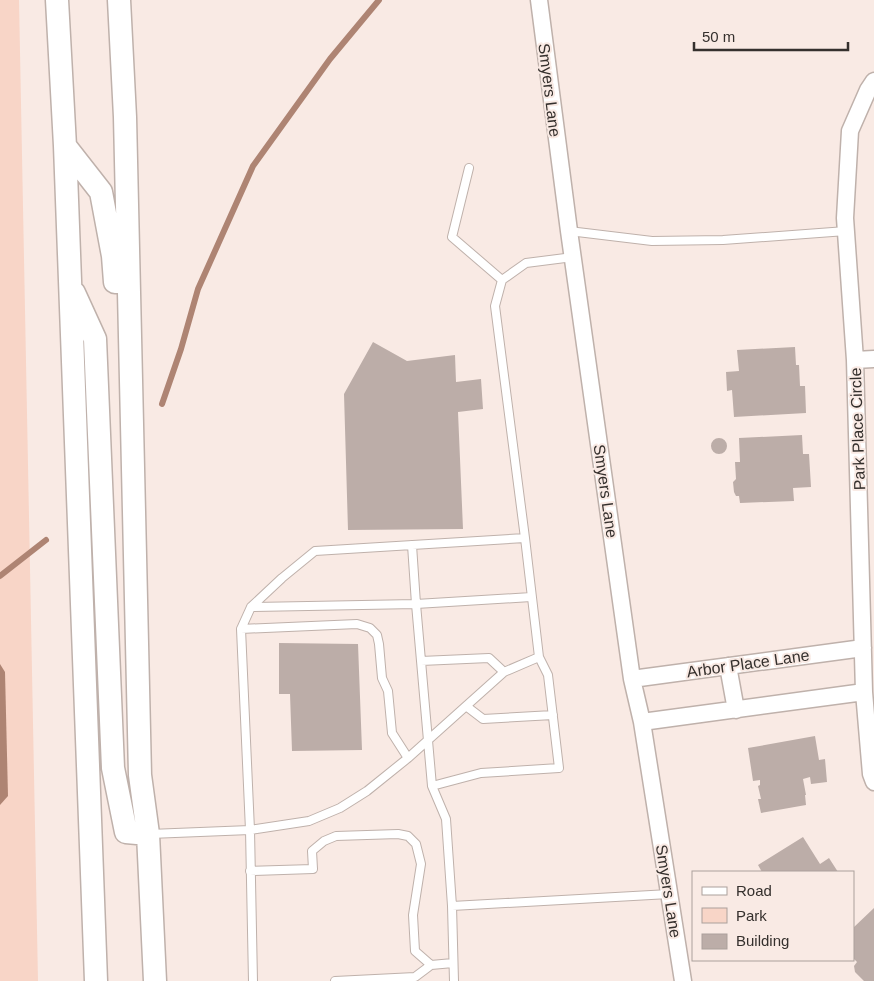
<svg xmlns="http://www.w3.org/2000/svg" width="874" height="981" viewBox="0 0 874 981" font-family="Helvetica,sans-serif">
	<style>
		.green { fill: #f8d5c7 }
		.water { fill: #ae8473 }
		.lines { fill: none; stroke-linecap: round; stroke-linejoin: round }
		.stream { stroke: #ae8473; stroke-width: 6 }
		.building { fill: #bcada8 }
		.lane-casing { stroke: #bfb1ab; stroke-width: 10 }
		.street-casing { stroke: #bfb1ab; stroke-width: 19 }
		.secondary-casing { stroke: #bfb1ab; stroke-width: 25 }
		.lane { stroke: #fff; stroke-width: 8 }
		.street { stroke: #fff; stroke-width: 16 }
		.secondary { stroke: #fff; stroke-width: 22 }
		.labels { text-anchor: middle; stroke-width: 4; stroke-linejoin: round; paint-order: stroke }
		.street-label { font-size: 16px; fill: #35302d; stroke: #f9eae4 }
	</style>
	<rect width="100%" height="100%" fill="#f9eae4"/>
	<!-- green -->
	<path class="green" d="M0,0H19L38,981H0Z"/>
	<!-- water -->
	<path class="water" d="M0,664L5,672L8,796L0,805Z"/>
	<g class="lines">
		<!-- stream -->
		<path class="stream" d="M162,404L181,349L198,289L253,166L330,59L379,0
			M0,576L46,540"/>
	</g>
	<!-- building -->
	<path class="building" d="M373,342L407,361L455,355L456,382L481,379L483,409L458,412L463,529L348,530L344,394Z
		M795,347L796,365H799L800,386H805L806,413L734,417L732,390L727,391L726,372L739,371L737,350Z
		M802,435L803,454H809L811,487L793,488L794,501L740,503L739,496H736L734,492L733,482L736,479L735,462H740L739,438Z
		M711 446a8 8 0 1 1 16 0a8 8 0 1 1-16 0Z
		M279,643L358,644L362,750L292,751L290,694H279Z
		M815,736L819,760L825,759L827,782L811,784L810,777L803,779L806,795H805L806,805L761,813L758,799H761L758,786L760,785V780L753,781L748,748Z
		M803,837L820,864L829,858L838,872H762L758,865Z
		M874,908V981H864L855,972L854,966L857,962L853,958V928Z"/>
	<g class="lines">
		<defs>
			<path id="lane" d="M469,168L452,237L502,280
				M569,231L652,241L723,240L846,231
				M412,545L416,604L531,597
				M251,607L416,604L432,786L446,819L452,906L454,981
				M241,629L357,624L370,628L377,635L379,644L382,678L388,691L392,733L408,758
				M421,661L489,658L504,672
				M466,706L483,719L553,715
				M432,786L481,773L559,768L548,675L539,657L525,538
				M150,834L250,830L309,821L340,808L367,791L408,758L504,672L539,657
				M250,871L313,869L312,851L324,841L336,836L398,834L408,836L416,844L421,864L413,915L415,951L431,965
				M452,906L669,894
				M253,981L250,830L241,629L251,607L282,578L315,551L525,538L495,306L502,280L526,263L573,257
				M335,981L415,977L431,965L453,963"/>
			<path id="street" d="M539,0L569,231L632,679L642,722L683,981
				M874,81L868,90L850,131L845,218L855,360L864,692L871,774L874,782
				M855,360L874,359
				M728,666L736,710
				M632,679L863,648
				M642,722L864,692"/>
			<path id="secondary" d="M57,0L65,146L96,981
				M119,0L125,117L140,775L148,834L155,981
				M65,146L101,192L113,256L115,282
				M74,293L95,339L113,768L126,832L148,834"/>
		</defs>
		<!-- lane casing -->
		<use href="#lane" class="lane-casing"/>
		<!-- street casing -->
		<use href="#street" class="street-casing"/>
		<!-- secondary casing -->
		<use href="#secondary" class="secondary-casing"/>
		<!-- lane -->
		<use href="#lane" class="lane"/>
		<!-- street -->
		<use href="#street" class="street"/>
		<!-- secondary -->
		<use href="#secondary" class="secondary"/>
	</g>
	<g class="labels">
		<!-- street labels -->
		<g class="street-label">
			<text transform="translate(550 90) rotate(83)" y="6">Smyers Lane</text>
			<text transform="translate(857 429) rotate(-92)" y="6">Park Place Circle</text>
			<text transform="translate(606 491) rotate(82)" y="6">Smyers Lane</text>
			<text transform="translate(748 663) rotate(-8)" y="6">Arbor Place Lane</text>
			<text transform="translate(669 891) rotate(81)" y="6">Smyers Lane</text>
		</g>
	</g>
	<!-- legend -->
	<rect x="692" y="871" width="162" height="90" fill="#f9eae4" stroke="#aba09b"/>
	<rect x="702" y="887" width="25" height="8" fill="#ffffff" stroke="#aba09b"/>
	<text x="736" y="896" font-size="15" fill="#35302d">Road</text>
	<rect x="702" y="908" width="25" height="15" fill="#f8d5c7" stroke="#aba09b"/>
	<text x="736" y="921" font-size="15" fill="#35302d">Park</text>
	<rect x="702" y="934" width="25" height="15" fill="#bcada8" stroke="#aba09b"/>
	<text x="736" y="946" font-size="15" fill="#35302d">Building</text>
	<!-- scale -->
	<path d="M694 42v8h154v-8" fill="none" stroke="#35302d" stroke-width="2.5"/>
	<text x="702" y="42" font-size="15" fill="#35302d" stroke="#f9eae4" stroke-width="4" paint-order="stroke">50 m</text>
</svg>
